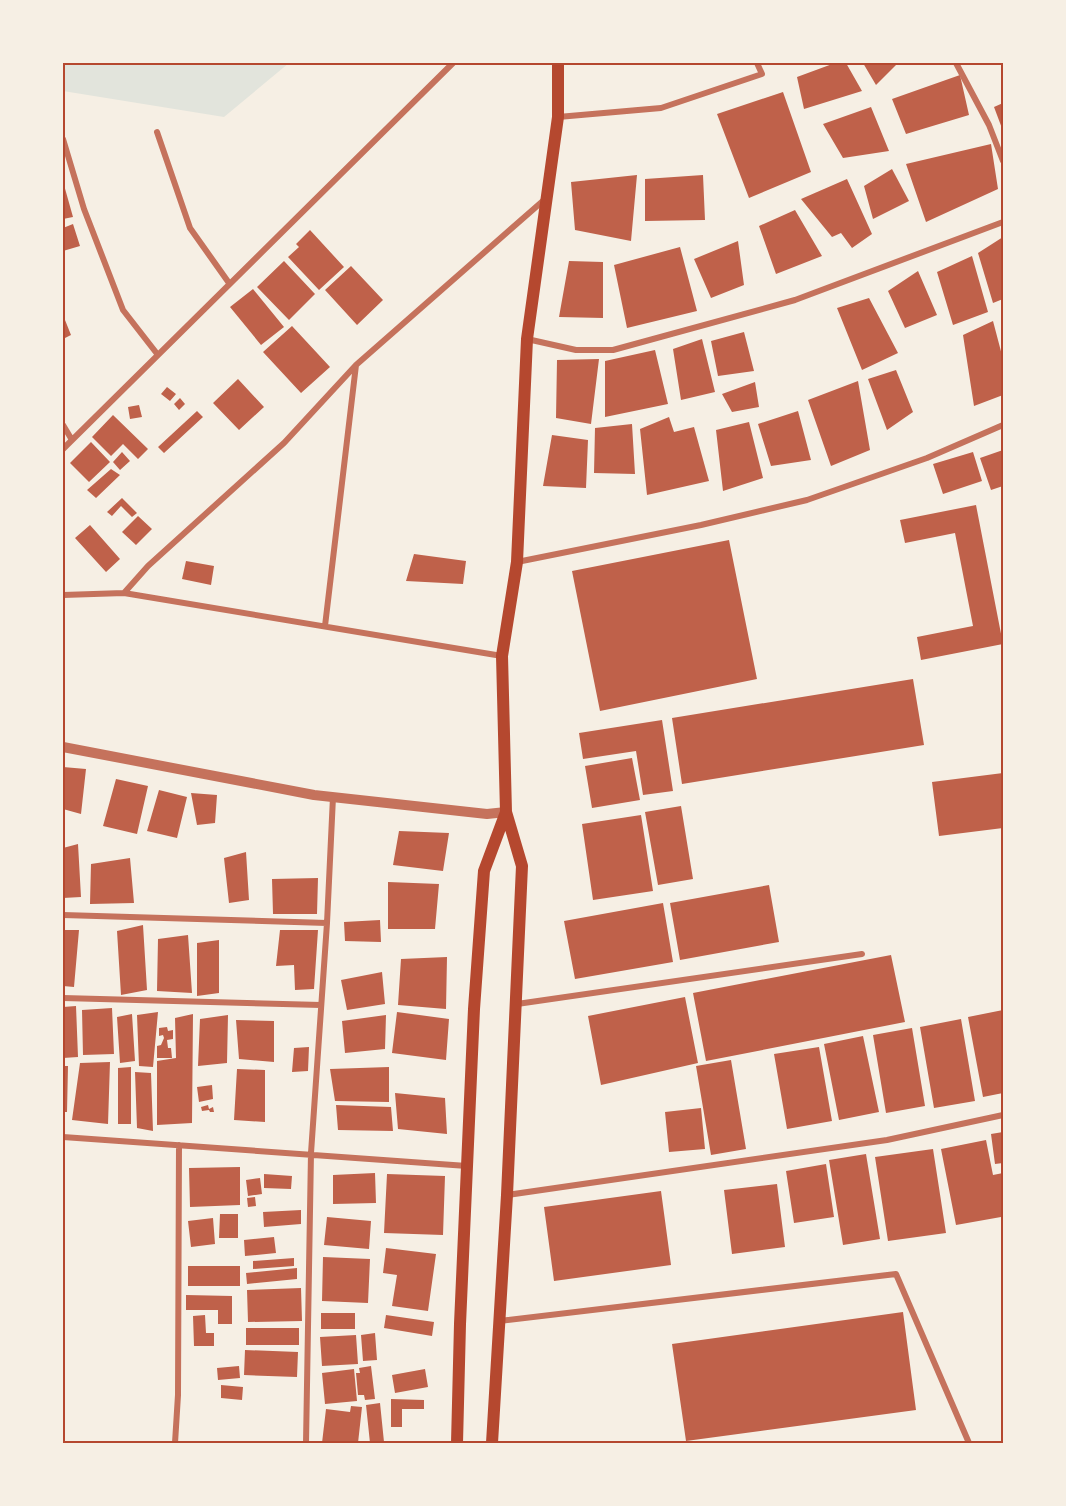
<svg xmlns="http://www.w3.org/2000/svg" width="1066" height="1506" viewBox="0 0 1066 1506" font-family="'Open Sans',sans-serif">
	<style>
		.green { fill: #e2e4dc }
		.building { fill: #bf614a }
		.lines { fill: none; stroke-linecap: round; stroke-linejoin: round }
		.minor { stroke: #c5725c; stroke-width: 6 }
		.tertiary { stroke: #c5725c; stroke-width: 10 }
		.secondary { stroke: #b5482f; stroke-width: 12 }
		.neatline { fill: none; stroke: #b5482f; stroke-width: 2 }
	</style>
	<rect width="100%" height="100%" fill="#f6efe4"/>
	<!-- green -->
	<path class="green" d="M63,63H289L224,117L63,91Z"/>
	<!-- building -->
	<path class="building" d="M835,63H846L862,91L804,109L797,77Z
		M863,63H898L876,85Z
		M960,75L969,115L906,134L892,99Z
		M783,92L811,172L749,198L717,114Z
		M1003,103V131L994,107Z
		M871,107L889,151L843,158L823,124Z
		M991,144L998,189L926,222L906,164Z
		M892,169L909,201L873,219L864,186Z
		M637,175L631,241L575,230L571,182Z
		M703,175L705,220L645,221V179Z
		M847,179L872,234L852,248L841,233L832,237L801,199Z
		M64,185L73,217L63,219V186Z
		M795,210L822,256L776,274L759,226Z
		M73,224L80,246L63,251V228Z
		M310,230L344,267L319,290L288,257L299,247L296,244Z
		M1003,237V299L993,303L978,253Z
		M738,241L744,285L711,298L694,259Z
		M680,247L697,311L627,328L614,265Z
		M972,256L988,312L953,325L937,272Z
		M284,261L315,294L289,320L257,287Z
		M569,261L603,262V318L559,317Z
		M351,266L383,300L357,325L325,290Z
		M918,271L937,315L905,328L888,291Z
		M253,289L284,327L261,345L230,307Z
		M869,298L898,353L862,370L837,308Z
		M63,315L71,335L63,339Z
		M993,321L1003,359V395L974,406L963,335Z
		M292,326L330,367L301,393L263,352Z
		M744,332L754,371L718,376L711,341Z
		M702,339L715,392L681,400L673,349Z
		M655,350L668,404L605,417V361Z
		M599,359L591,424L556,418L557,360Z
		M896,370L913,412L887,430L868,379Z
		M238,379L264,407L239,430L213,403Z
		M858,381L870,450L831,466L808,400Z
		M755,382L759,407L732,412L722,394Z
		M167,387L176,394L170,401L161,394Z
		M180,398L185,404L179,410L174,404Z
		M139,405L142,417L130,419L128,407Z
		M197,411L203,417L164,453L158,447Z
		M798,411L811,460L771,466L758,424Z
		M113,415L148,449L138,459L123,444L111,456L92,437Z
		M669,417L674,432L694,427L709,481L647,495L640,429Z
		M749,422L763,478L723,491L716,430Z
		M632,424L635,474L594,473L595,428Z
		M552,435L588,440L586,488L543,486Z
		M91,442L110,462L89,482L70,463Z
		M1003,450V486L991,490L980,458Z
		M122,452L130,461L120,470L113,462Z
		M973,452L982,481L943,494L933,464Z
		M111,469L120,475L96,498L87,490Z
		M122,498L137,513L132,517L121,506L112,516L107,512Z
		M976,505L1003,644L921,660L917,637L973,626L955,533L905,543L900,520Z
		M138,516L152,529L136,545L122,532Z
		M90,525L120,559L106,572L75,538Z
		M729,540L757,679L600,711L572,571Z
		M414,554L466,561L463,584L406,581Z
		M186,561L214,566L211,585L182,579Z
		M913,679L924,745L682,784L672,718Z
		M662,720L673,791L643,795L636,751L583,759L579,733Z
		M632,758L640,800L592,808L585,766Z
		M63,767L86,769L81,814L63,809Z
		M1003,773V828L939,836L932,782Z
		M116,779L148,786L137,834L103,826Z
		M159,790L187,797L177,838L147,831Z
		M191,793L217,795L215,823L197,825Z
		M681,806L693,879L658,885L645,812Z
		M641,815L653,891L593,900L582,824Z
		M399,831L449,833L443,871L393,865Z
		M78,844L81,897L63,898V848Z
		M246,852L249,900L229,903L224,858Z
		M130,858L134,903L90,904L91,864Z
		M318,878L317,914H273L272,879Z
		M388,882L439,884L435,929H388Z
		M769,885L779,942L680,960L670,903Z
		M663,903L673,962L575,979L564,921Z
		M380,920L381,942L345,941L344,922Z
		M143,925L147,990L121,995L117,931Z
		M63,930H79L74,987L63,986Z
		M280,930H318L314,989L295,990L294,965L276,966Z
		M188,935L192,993L157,991L158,939Z
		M219,940V993L197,996V943Z
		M891,955L905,1022L706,1061L693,993Z
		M447,957L446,1009L398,1005L401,959Z
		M382,972L385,1004L347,1010L341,980Z
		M685,997L698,1063L601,1085L588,1016Z
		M76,1006L78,1057L63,1058V1007Z
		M112,1008L114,1054L83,1055L82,1010Z
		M1003,1010V1093L983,1097L968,1017Z
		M158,1012L153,1067L139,1066L137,1015Z
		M397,1012L449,1019L446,1060L392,1053Z
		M132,1014L135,1061L120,1063L117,1017Z
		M193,1014L192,1123L157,1125V1061L176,1058L175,1018Z
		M228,1015L227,1063L198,1066L200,1019Z
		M386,1015L385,1049L345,1053L342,1021Z
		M961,1019L975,1101L934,1108L920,1027Z
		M236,1020L274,1021V1062L239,1059Z
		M167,1027L168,1031L173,1030V1039L167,1040L168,1048H171L172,1058H157V1046L161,1045L164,1038L163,1035L159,1036V1028Z
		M912,1028L925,1106L886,1113L873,1035Z
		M863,1036L879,1112L839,1120L824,1044Z
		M309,1047L308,1071L292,1072L294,1048Z
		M819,1047L832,1121L787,1129L774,1054Z
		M731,1060L746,1149L711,1155L696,1066Z
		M110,1062L108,1124L72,1120L80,1063Z
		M63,1066H68L67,1112H63Z
		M131,1067V1124H118V1068Z
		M389,1067V1102L335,1101L330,1069Z
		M237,1069L265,1070V1122L234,1120Z
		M135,1072L151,1073L153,1131L137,1128Z
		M212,1085L213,1099L199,1102L197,1087Z
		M395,1093L445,1098L447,1134L398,1129Z
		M208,1105L209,1109L213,1107L214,1112H210L209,1110L202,1111L201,1107Z
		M336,1105L391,1107L393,1131L338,1130Z
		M701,1108L705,1149L669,1152L665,1112Z
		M1003,1132V1163L995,1164L991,1134Z
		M986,1140L993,1175L1003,1173V1223L1001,1217L956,1225L941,1149Z
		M933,1149L946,1233L888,1241L875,1157Z
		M866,1154L880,1239L843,1245L829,1160Z
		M826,1164L834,1217L794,1223L786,1171Z
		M240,1167V1205L190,1207L189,1168Z
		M375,1173L376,1203L333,1204V1175Z
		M264,1174L292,1176L291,1189L264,1188Z
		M387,1174L445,1176L443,1235L384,1233Z
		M260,1178L262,1194L248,1196L246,1180Z
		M777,1184L785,1247L732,1254L724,1190Z
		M661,1191L671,1265L554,1281L544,1207Z
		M255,1197L256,1206L248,1207L247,1198Z
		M301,1210V1224L264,1227L263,1212Z
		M220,1214H238V1238H219Z
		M327,1217L371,1221L369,1249L324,1245Z
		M213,1218L215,1244L191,1247L188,1221Z
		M274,1237L276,1253L245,1256L244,1240Z
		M386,1248L436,1254L428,1311L392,1306L397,1275L383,1273Z
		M323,1257L370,1259L368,1303L322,1301Z
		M294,1258V1266L253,1269V1261Z
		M188,1266H240V1286H188Z
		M297,1268V1279L247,1284L246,1273Z
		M301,1288L302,1321L248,1322L247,1290Z
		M186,1295L232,1296V1324H218V1310H186Z
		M903,1312L916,1410L686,1441L672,1344Z
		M321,1313H355V1329H321Z
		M205,1315L206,1333H214V1346H194L193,1316Z
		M386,1315L434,1322L432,1336L384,1328Z
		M246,1328H299V1345H246Z
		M375,1333L377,1360L363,1361L361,1335Z
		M356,1335L358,1364L322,1366L320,1337Z
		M245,1350L298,1352L297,1377L244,1375Z
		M239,1366L240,1378L218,1380L217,1368Z
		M371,1366L375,1399L365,1400L364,1395H358L356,1373H360L359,1368Z
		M354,1369L357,1401L325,1404L322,1373Z
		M425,1369L428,1387L395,1393L392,1375Z
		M221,1385L243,1387L242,1400L221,1398Z
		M391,1399L424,1400V1409H402V1427H391Z
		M380,1403L384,1442L370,1443L366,1405Z
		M351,1406L362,1407L358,1443H322L326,1409L350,1412Z"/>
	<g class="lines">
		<!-- minor -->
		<path class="minor" d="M956,63L989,125L1003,161
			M558,117L661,108L762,74L757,63
			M157,132L190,228L229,283
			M63,139L84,209L123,310L158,355
			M527,339L576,350H613L795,300L1003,222
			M63,425L72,440
			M63,449L453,63
			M517,562L701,525L807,500L927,458L1003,425
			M124,593L148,566L284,443L356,365L544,200
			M63,595L124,593L502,656
			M325,626L356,365
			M63,915L327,923
			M63,998L321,1005
			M517,1004L862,954
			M63,1137L467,1166
			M507,1195L887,1140L1003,1115
			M499,1321L896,1274L969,1443
			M175,1443L178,1395L179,1145
			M306,1443L311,1153L327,923L333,797"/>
		<!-- tertiary -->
		<path class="tertiary" d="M63,747L314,795L487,814L506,812"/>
		<!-- secondary -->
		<path class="secondary" d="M457,1443L460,1324L474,1009L484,871L506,812
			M492,1443L507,1195L522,866L506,812L502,656L517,562L527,339L558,117V63"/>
	</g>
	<!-- border -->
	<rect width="1066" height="1506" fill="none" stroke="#f6efe4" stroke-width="129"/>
	<rect x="64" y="64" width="938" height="1378" class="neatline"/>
</svg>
